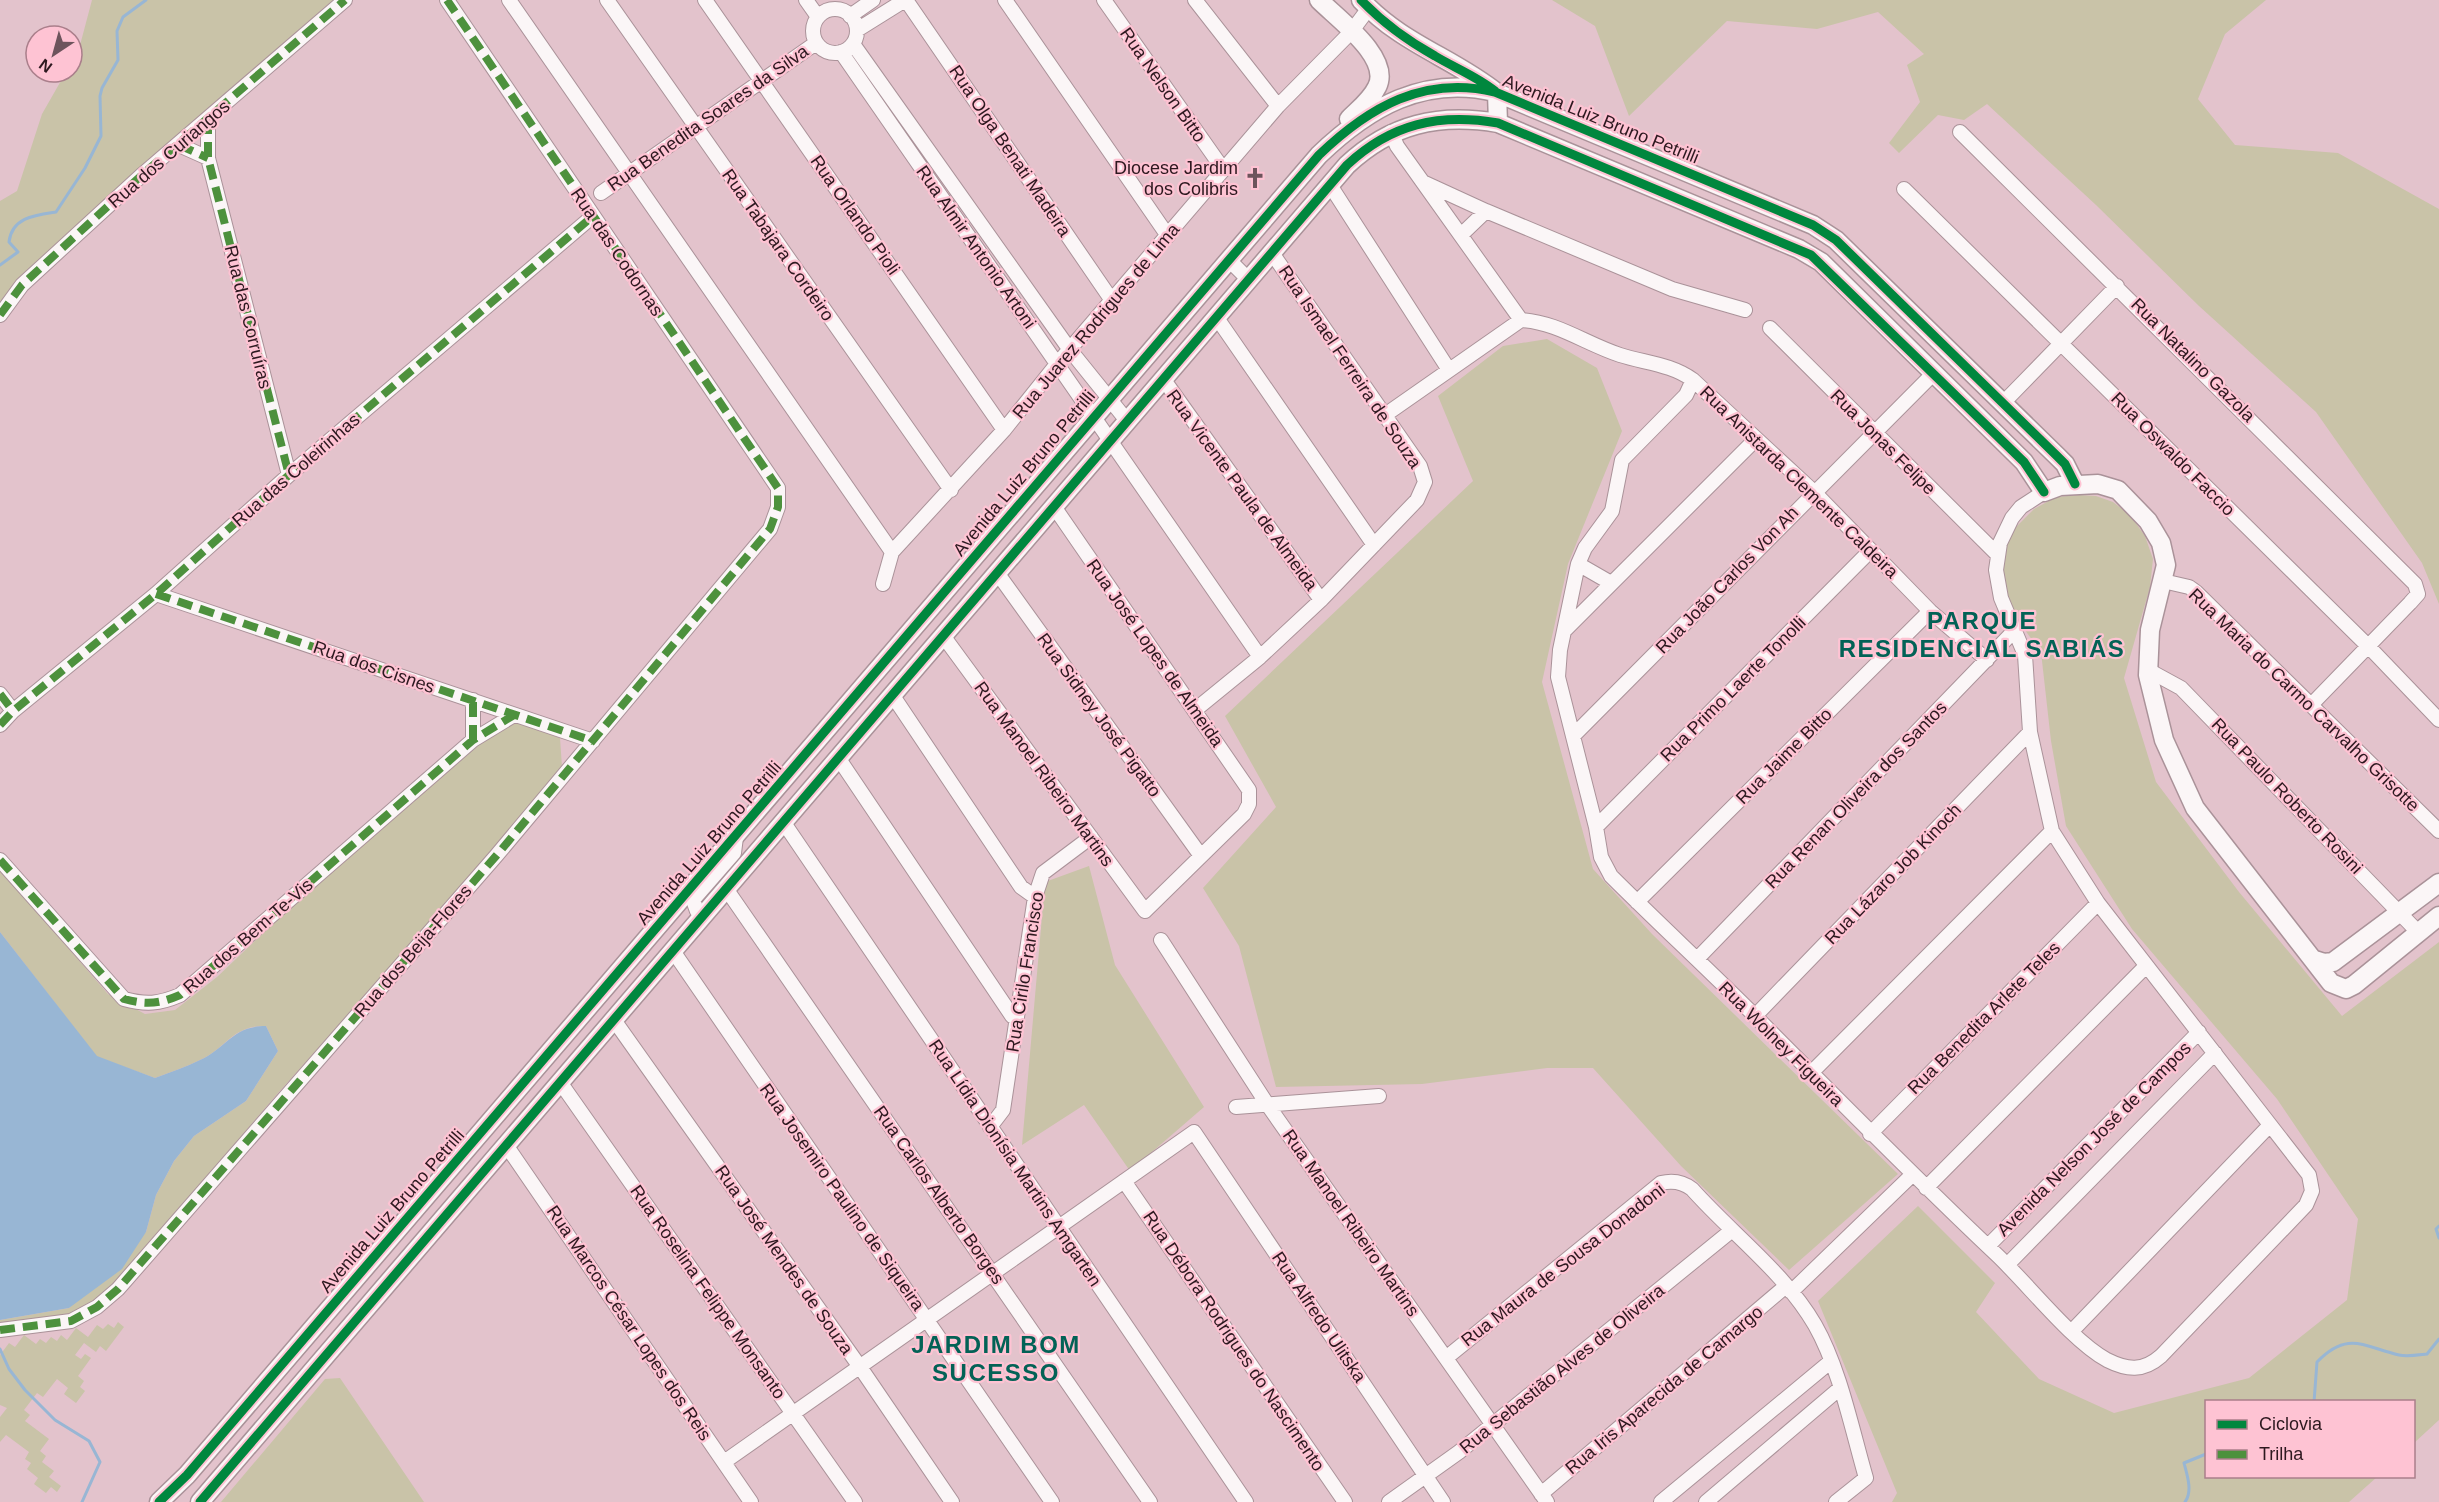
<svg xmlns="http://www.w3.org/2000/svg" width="2439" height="1502" viewBox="0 0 2439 1502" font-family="Arial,sans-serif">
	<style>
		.green { fill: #c9c3a8 }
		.water { fill: #98b6d4 }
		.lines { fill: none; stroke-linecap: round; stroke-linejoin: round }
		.stream { stroke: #98b6d4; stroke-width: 3 }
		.minor-casing { stroke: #aa9299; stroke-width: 16 }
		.major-casing { stroke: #aa9299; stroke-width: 21 }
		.minor { stroke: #fbf6f7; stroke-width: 14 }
		.major { stroke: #fbf6f7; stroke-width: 18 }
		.quiet { stroke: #4d913d; stroke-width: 8; stroke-dasharray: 15 8; stroke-linecap: butt }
		.cycleway-casing { stroke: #fec3d3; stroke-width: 13 }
		.cycleway { stroke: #00873e; stroke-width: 9 }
		.labels { text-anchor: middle; stroke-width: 4.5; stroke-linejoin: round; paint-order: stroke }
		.street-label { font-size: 18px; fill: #2d181f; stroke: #fec3d3 }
		.poi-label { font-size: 18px; fill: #2d181f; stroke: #fec3d3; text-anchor: end }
		.district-label { font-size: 24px; font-weight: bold; letter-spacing: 1.5px; fill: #036256; stroke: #fec3d3 }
	</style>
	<rect width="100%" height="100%" fill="#e3c3cc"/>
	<!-- green -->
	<path class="green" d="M92,0H337L0,308V201L17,191L42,114L66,72H72V61L79,49Z
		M1552,0H2266L2225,34L2198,99L2235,145L2338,153L2439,209V604L2422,563L2316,412L2199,306L2096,205L1987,104L1964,120L1938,115L1899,153L1889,143L1920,102L1907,65L1924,54L1878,12L1817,29L1727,21L1629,116L1595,26Z
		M1547,339L1597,368L1622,431L1568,564L1542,682L1593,869L1652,934L1898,1174L1789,1270L1681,1166L1593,1068H1547L1422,1084L1276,1087L1239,946L1203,888L1276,807L1225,716L1473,481L1438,396L1503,346Z
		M2079,495L2096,496L2113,502L2130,515L2145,536L2153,559L2150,587L2124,678L2156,782L2239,892L2342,1016L2439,942V1420L2414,1443V1402H2206V1476L2377,1477L2349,1502H1892L1897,1493L1818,1301L1918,1206L1995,1283L1976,1312L2039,1379L2114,1413L2249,1378L2347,1300L2358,1219L2277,1099L2132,929L2066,826L2051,741L2041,652L2017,619L2006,596L2002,578L2007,544L2014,529L2034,509L2056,497Z
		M516,721L560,738L562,767L493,853L279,1092L117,1282L81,1310L60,1318L0,1326V1320L69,1308L146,1232L156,1195L174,1161L194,1136L246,1101L278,1051L266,1026C232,1025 227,1048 200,1060C186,1067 170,1072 155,1078L97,1057L0,932V869L108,994L145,1014L175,1010L217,977L286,911L478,742Z
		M1089,866L1115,965L1204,1107L1130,1171L1084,1105L1022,1145L1045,882Z
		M118,1322L124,1327L106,1351L100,1346L96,1352L84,1343L75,1355L81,1359L85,1354L91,1358L78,1376L84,1381L80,1387L85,1391L76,1403L64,1394L68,1388L57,1379L43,1397L37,1393L24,1410L30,1415L25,1421L49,1439L40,1451L46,1456L42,1462L54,1471L49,1477L61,1486L57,1492L51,1487L46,1493L34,1484L38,1478L27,1469L31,1463L25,1459L29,1452L6,1435L0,1442V1417L7,1408L0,1405V1355L9,1343L15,1347L24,1335L36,1344L40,1339L46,1343L51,1337L57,1341L61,1335L67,1340L76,1328L88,1337L97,1325L103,1329L108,1324L114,1328Z
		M340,1378L424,1502H221L325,1379Z"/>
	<!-- water -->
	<path class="water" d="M0,932L97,1056L155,1078C170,1072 186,1067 200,1060C227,1048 232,1026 266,1026L278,1051L246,1101L194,1136L174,1161L156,1195L146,1232L122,1269L69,1308L0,1320Z"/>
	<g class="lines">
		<!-- stream -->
		<path class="stream" d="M0,265L18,252L9,242C12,217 36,215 56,212L85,168L101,136L100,96L102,88L118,60L117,31L123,17L146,0
			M2439,1226L2436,1229L2439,1238
			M0,1349L9,1369L25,1390L55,1420L89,1441L100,1462L82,1502
			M2314,1402L2317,1362C2348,1330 2364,1347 2399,1355C2407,1357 2418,1355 2427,1354L2439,1339
			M2185,1502C2193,1491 2187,1475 2184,1463L2206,1454"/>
		<defs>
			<path id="minor" d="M509,0L892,552
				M607,0L951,490
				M705,0L1004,430
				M806,0L818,17
				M906,0L1113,302
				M1005,0L1168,236
				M1104,0L1223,169
				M1195,0L1278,106
				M813 31a22 22 0 1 1 44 0a22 22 0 1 1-44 0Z
				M850,16L873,0
				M857,30L905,0
				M853,44L1070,350L1128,422
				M841,52L1260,657
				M208,119V158L289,475
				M1391,132L1397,146L1521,320
				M1960,132L2415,584L2418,594L2410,603L2312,704
				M179,145L208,158
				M1425,183L1486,211
				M1330,185L1449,370
				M1904,189L2369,647L2439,720
				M601,193L816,43
				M1461,235L1486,211L1672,289L1745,310
				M1229,260L1249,280
				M0,315L22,285L143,174L345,0
				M1217,318L1374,545
				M1521,320C1557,322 1586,344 1620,355C1645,363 1671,364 1693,380L1814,492L1930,611L1987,660
				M1770,328L1997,554
				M1164,380L1321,600
				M1693,380L1686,395L1622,460L1612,511L1585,548L1578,564L1560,650L1558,677L1596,827L1601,857L1611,876C1658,923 1707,968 1754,1015C1834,1095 1913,1176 1996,1254C2028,1284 2071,1340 2107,1360C2127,1370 2143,1372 2161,1356L2306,1205L2312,1191L2309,1175L2098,903L2052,831L2030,732L2025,655L2001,598L1996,570L2000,543L2012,518L2021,507L2044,492
				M2003,403L2117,286
				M1385,415L1521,320
				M1578,564L1611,583
				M998,574L1201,856
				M2163,581L2189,587L2196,592L2439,831
				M883,584L892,552L1004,430L1057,364L1278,106L1351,32L1369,8
				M156,594L593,741
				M1566,629L1756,439
				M944,637L1145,911L1244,814L1249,804V790L1055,508
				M2148,670L2181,688L2418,932
				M0,694L13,711
				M893,696L1021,887L1035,897
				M1195,710L1260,657L1321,600L1417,500L1425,482L1420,466L1272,253
				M0,725L13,711L156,594L289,475L593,216
				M1573,736L1933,374
				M473,740V700
				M839,759L1012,1016L1017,1017
				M784,823L1246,1502
				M1596,827L1871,550
				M0,860L124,999C146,1005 159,1004 180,995L473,740L514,715
				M727,890L1150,1502
				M1637,902L1930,611
				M706,914L697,911L693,900L734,853L736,837
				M1161,940L1267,1104L1547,1502
				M673,951L1052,1502
				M1697,959L2015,630
				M1755,1016L2030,732
				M614,1020L860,1367L952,1502
				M1811,1073L2052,831
				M560,1082L855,1502
				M1236,1107L1379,1096
				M990,1127L1003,1110L1035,897L1043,873L1091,837
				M1870,1134L2098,903
				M506,1145L751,1502
				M1124,1181L1345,1502
				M1926,1188L2146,966
				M1988,1246L2199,1032
				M2008,1264L2215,1053
				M1791,1292L1912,1175
				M0,1330L71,1321L97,1307L118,1289L496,856L770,529L778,507V488L447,0
				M2072,1331L2270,1125
				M1446,1358L1661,1183C1673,1180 1683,1182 1692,1189C1732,1234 1785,1273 1815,1325C1840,1369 1852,1430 1866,1478L1836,1502
				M724,1462L1194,1132L1443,1502
				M1541,1494L1786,1286
				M1389,1502L1459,1452L1731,1231
				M1661,1502L1830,1362
				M1706,1502L1839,1389"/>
			<path id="major" d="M1319,0C1338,19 1392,58 1377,87C1371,100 1359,109 1349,119
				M1361,0C1403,45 1452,57 1497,93L1498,123
				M2315,960L2324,963L2333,962L2439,883
				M159,1502L187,1475L1319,155C1369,107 1424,75 1495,92L1813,225L1836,240L2057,456L2065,464L2075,484
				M200,1502L1347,165C1391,124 1438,113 1498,123L1799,249L1821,262L2024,462L2044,492L2060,486L2098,484L2118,490L2148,521L2161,543L2166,565L2150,630L2148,675L2164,740L2195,808L2331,983L2346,989L2354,985L2439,916"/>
		</defs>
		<!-- minor casing -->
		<use href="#minor" class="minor-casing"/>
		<!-- major casing -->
		<use href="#major" class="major-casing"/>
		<!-- minor -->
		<use href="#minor" class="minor"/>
		<!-- major -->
		<use href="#major" class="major"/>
		<!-- quiet -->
		<path class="quiet" d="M208,119V158L289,475
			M179,145L208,158
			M0,315L22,285L143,174L345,0
			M156,594L593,741
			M0,694L13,711
			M0,725L13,711L156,594L289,475L593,216
			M473,740V700
			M0,860L124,999C146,1005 159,1004 180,995L473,740L514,715
			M0,1330L71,1321L97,1307L118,1289L496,856L770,529L778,507V488L447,0"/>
		<defs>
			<path id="cycleway" d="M1361,0C1383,23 1408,41 1435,56C1455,68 1476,76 1495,91
				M159,1502L187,1475L1319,155C1369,107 1424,75 1495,92L1813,225L1836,240L2057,456L2065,464L2075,484
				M200,1502L1347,165C1391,124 1438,113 1498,123L1811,255L2024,462L2044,492"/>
		</defs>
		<!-- cycleway casing -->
		<use href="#cycleway" class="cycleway-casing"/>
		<!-- cycleway -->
		<use href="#cycleway" class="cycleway"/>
	</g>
	<!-- icons -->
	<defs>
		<symbol id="church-bare" viewBox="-9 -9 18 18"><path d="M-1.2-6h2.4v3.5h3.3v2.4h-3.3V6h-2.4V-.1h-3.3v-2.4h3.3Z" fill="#6d545c" stroke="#fec3d3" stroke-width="2.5" paint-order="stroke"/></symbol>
	</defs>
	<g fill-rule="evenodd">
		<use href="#church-bare" x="1240" y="163" width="30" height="30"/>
	</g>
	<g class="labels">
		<!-- street labels -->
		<g class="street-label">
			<text transform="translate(1163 85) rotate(55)" y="6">Rua Nelson Bitto</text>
			<text transform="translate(708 118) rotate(-35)" y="6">Rua Benedita Soares da Silva</text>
			<text transform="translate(1601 119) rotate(22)" y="6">Avenida Luiz Bruno Petrilli</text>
			<text transform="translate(1010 151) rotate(56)" y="6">Rua Olga Benati Madeira</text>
			<text transform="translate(169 154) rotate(-41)" y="6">Rua dos Curiangos</text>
			<text transform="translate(855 215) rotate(55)" y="6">Rua Orlando Pioli</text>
			<text transform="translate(778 245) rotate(55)" y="6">Rua Tabajara Cordeiro</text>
			<text transform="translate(976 247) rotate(55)" y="6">Rua Almir Antonio Artoni</text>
			<text transform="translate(617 252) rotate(56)" y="6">Rua das Codornas</text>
			<text transform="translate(248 317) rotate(76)" y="6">Rua das Corruíras</text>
			<text transform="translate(1096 321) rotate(-50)" y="6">Rua Juarez Rodrigues de Lima</text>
			<text transform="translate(2193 360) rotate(45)" y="6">Rua Natalino Gazola</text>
			<text transform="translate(1350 367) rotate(56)" y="6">Rua Ismael Ferreira de Souza</text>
			<text transform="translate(1883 442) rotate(45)" y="6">Rua Jonas Felipe</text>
			<text transform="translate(2173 454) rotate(45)" y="6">Rua Oswaldo Faccio</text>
			<text transform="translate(296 470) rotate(-41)" y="6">Rua das Coleirinhas</text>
			<text transform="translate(1024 473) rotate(-50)" y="6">Avenida Luiz Bruno Petrilli</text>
			<text transform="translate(1799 482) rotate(44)" y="6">Rua Anistarda Clemente Caldeira</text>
			<text transform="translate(1242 490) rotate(54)" y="6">Rua Vicente Paula de Almeida</text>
			<text transform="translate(1727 580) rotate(-46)" y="6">Rua João Carlos Von Ah</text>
			<text transform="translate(1155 653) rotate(55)" y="6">Rua José Lopes de Almeida</text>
			<text transform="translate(374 667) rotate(19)" y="6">Rua dos Cisnes</text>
			<text transform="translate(1733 689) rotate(-45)" y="6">Rua Primo Laerte Tonolli</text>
			<text transform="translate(2304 700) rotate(44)" y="6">Rua Maria do Carmo Carvalho Grisotte</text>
			<text transform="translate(1099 715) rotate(54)" y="6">Rua Sidney José Pigatto</text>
			<text transform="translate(1784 756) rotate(-45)" y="6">Rua Jaime Bitto</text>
			<text transform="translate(1044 774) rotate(54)" y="6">Rua Manoel Ribeiro Martins</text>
			<text transform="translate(1856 795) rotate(-46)" y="6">Rua Renan Oliveira dos Santos</text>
			<text transform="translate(2287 796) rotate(46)" y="6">Rua Paulo Roberto Rosini</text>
			<text transform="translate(709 843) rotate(-49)" y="6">Avenida Luiz Bruno Petrilli</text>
			<text transform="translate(1893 874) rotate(-46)" y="6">Rua Lázaro Job Kinoch</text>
			<text transform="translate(248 936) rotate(-41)" y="6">Rua dos Bem-Te-Vis</text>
			<text transform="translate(413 951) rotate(-49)" y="6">Rua dos Beija-Flores</text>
			<text transform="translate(1025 972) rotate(-81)" y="6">Rua Cirilo Francisco</text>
			<text transform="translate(1984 1018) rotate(-45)" y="6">Rua Benedita Arlete Teles</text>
			<text transform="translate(1781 1044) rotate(45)" y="6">Rua Wolney Figueira</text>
			<text transform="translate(2094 1139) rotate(-45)" y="6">Avenida Nelson José de Campos</text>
			<text transform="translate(1015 1163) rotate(56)" y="6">Rua Lídia Dionísia Martins Amgarten</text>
			<text transform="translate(939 1195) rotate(55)" y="6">Rua Carlos Alberto Borges</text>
			<text transform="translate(842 1197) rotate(55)" y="6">Rua Josemiro Paulino de Siqueira</text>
			<text transform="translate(392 1211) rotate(-49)" y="6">Avenida Luiz Bruno Petrilli</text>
			<text transform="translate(1351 1223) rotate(55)" y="6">Rua Manoel Ribeiro Martins</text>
			<text transform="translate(784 1260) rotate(55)" y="6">Rua José Mendes de Souza</text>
			<text transform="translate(1563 1265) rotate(-38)" y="6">Rua Maura de Sousa Donadoni</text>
			<text transform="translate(708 1292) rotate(55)" y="6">Rua Roselina Felippe Monsanto</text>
			<text transform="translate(1319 1317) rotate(56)" y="6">Rua Alfredo Ulitska</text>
			<text transform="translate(629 1323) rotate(56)" y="6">Rua Marcos César Lopes dos Reis</text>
			<text transform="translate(1234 1341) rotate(56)" y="6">Rua Débora Rodrigues do Nascimento</text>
			<text transform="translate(1562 1369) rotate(-39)" y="6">Rua Sebastião Alves de Oliveira</text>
			<text transform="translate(1664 1390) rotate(-40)" y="6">Rua Iris Aparecida de Camargo</text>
		</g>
		<!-- poi labels -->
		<g class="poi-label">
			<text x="1238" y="174">Diocese Jardim<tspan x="1238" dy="21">dos Colibris</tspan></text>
		</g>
		<!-- district labels -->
		<g class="district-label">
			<text x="1982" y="629">PARQUE<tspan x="1982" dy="28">RESIDENCIAL SABIÁS</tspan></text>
			<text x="996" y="1353">JARDIM BOM<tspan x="996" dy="28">SUCESSO</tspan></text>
		</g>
	</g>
	<!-- legend -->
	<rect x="2205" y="1400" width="210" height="78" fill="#fec3d3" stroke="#aa7f8b" stroke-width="1.5"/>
	<rect x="2217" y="1420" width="30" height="9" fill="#00873e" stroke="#aa7f8b" stroke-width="1.5"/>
	<text x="2259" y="1430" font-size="18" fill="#2d181f">Ciclovia</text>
	<rect x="2217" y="1450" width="30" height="9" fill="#4d913d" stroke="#aa7f8b" stroke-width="1.5"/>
	<text x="2259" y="1460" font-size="18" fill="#2d181f">Trilha</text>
	<!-- north arrow -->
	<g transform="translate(54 54) rotate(216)"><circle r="28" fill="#fec3d3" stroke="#aa7f8b" stroke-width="1.5"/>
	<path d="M0-4.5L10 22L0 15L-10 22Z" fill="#6d545c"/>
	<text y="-9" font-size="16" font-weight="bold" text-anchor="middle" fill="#2d181f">N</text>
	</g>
</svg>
